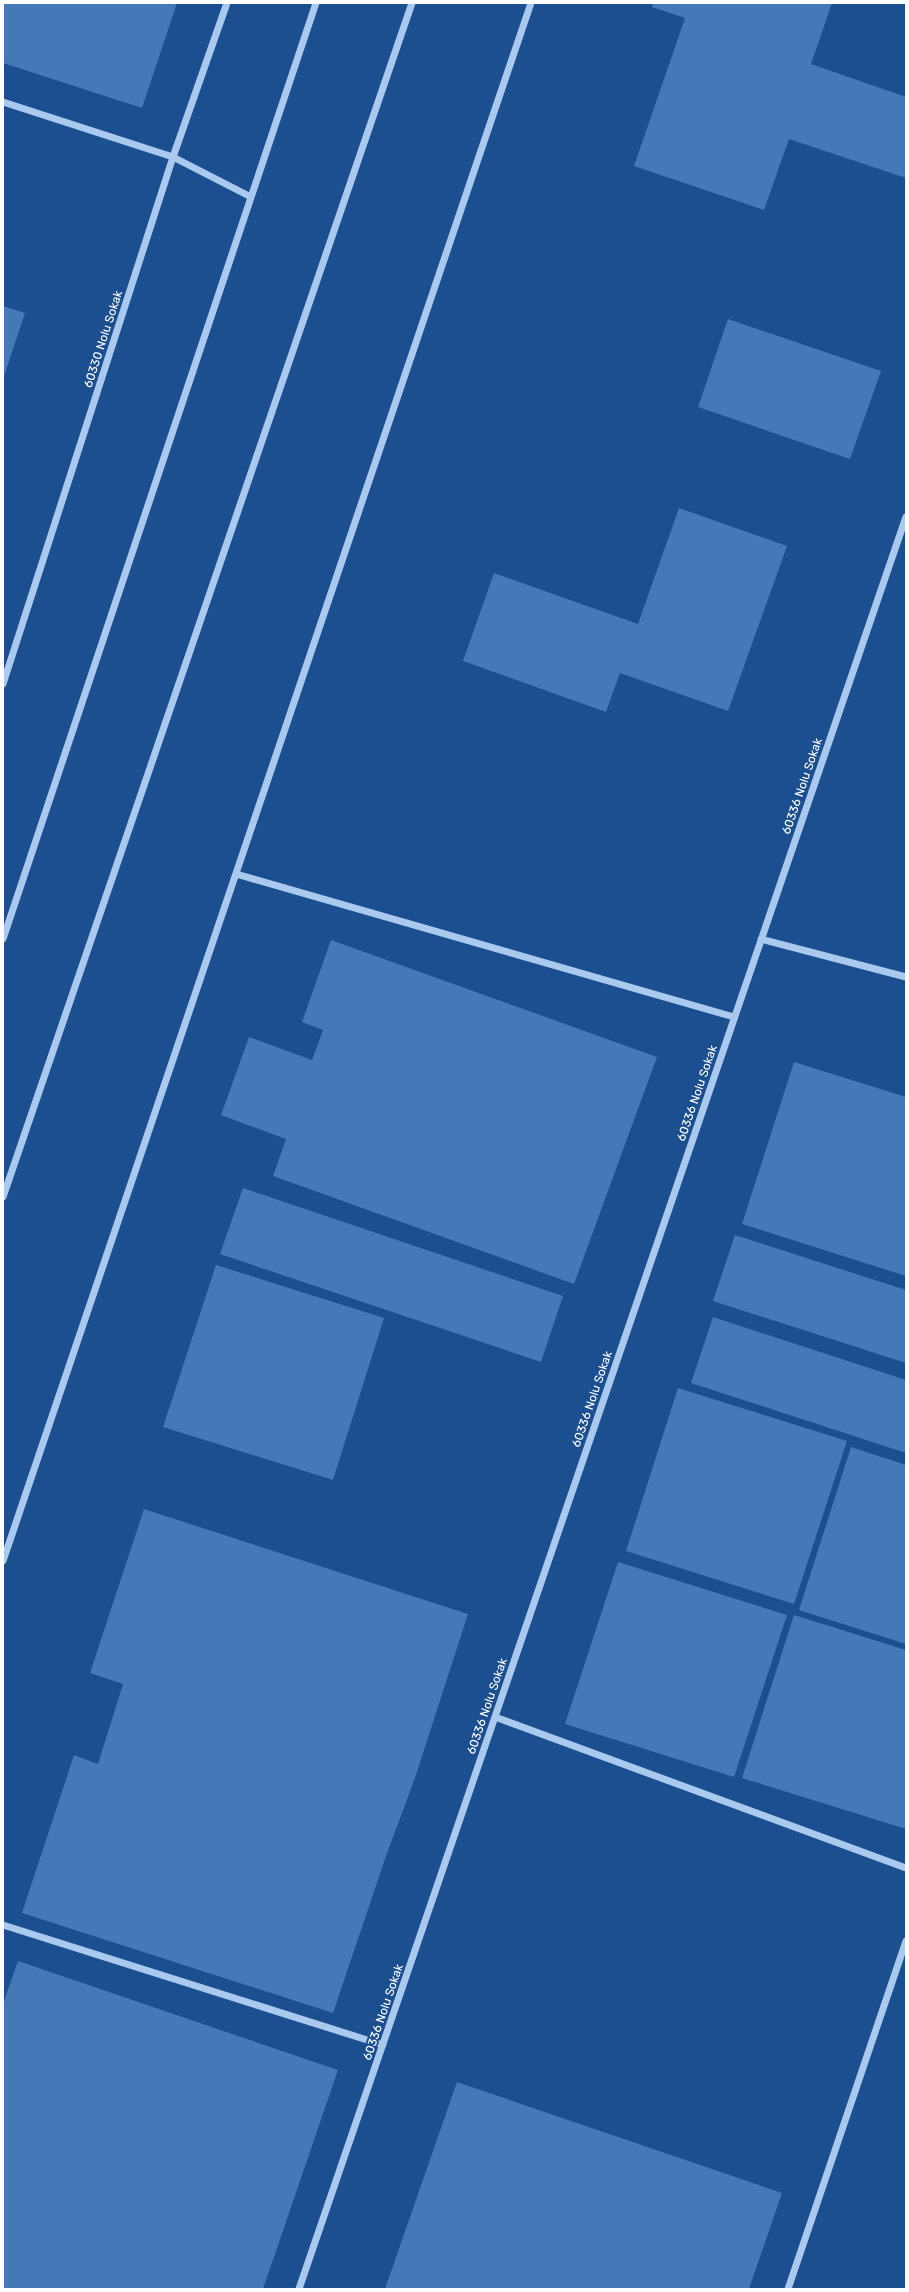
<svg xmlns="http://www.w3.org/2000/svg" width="909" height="2292" viewBox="0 0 909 2292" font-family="Rubik,sans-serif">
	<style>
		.building { fill: #4478b7 }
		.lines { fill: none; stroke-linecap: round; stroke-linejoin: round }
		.minor { stroke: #a9c9ee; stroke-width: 7 }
		.labels { text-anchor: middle; stroke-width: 4; stroke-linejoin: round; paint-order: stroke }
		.street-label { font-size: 12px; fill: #fff; stroke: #1b4f8f }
	</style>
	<rect width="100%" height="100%" fill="#1b4f8f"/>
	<!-- building -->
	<path class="building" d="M3,3H177L142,108L3,63Z
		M653,3H832L811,64L906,97V178L789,139L764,210L634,166L685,18L652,7Z
		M3,306L25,313L3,379Z
		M728,319L881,371L850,459L698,407Z
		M679,508L787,546L728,711L620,673L606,712L463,661L494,573L638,624Z
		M331,940L657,1057L574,1284L273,1176L286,1139L221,1115L249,1037L312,1060L323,1030L302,1022Z
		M794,1062L906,1097V1276L742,1224Z
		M243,1188L563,1296L541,1362L220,1254Z
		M735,1235L906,1290V1363L713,1301Z
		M216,1265L384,1318L333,1480L163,1427Z
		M713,1317L906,1380V1453L691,1383Z
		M678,1388L847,1441L794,1604L626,1551Z
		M851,1447L906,1465V1644L799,1610Z
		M144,1509L468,1614L415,1778L386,1856L333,2013L22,1913L74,1755L98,1764L123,1684L90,1673Z
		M618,1562L787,1615L734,1777L565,1724Z
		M794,1615L906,1650V1829L742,1778Z
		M18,1961L338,2070L263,2289H3V2004Z
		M457,2082L782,2193L749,2289H385Z"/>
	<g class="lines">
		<!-- minor -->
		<path class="minor" d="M3,102L173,157L251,197
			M3,684L173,157L227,3
			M236,874L734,1017
			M3,939L316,3
			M761,939L906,977
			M3,1197L412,3
			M3,1561L531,3
			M495,1717L906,1868
			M3,1925L383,2045
			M299,2289L906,517
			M788,2289L906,1941"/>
	</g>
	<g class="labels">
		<!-- street labels -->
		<g class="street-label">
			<text transform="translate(103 339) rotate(-72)" y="4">60330 Nolu Sokak</text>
			<text transform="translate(802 786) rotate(-71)" y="4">60336 Nolu Sokak</text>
			<text transform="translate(697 1093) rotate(-71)" y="4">60336 Nolu Sokak</text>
			<text transform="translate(592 1399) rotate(-71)" y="4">60336 Nolu Sokak</text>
			<text transform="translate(487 1706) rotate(-71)" y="4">60336 Nolu Sokak</text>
			<text transform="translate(383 2012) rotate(-71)" y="4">60336 Nolu Sokak</text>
		</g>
	</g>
	<!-- border -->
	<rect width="909" height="2292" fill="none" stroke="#ffffff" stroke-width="8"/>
</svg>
